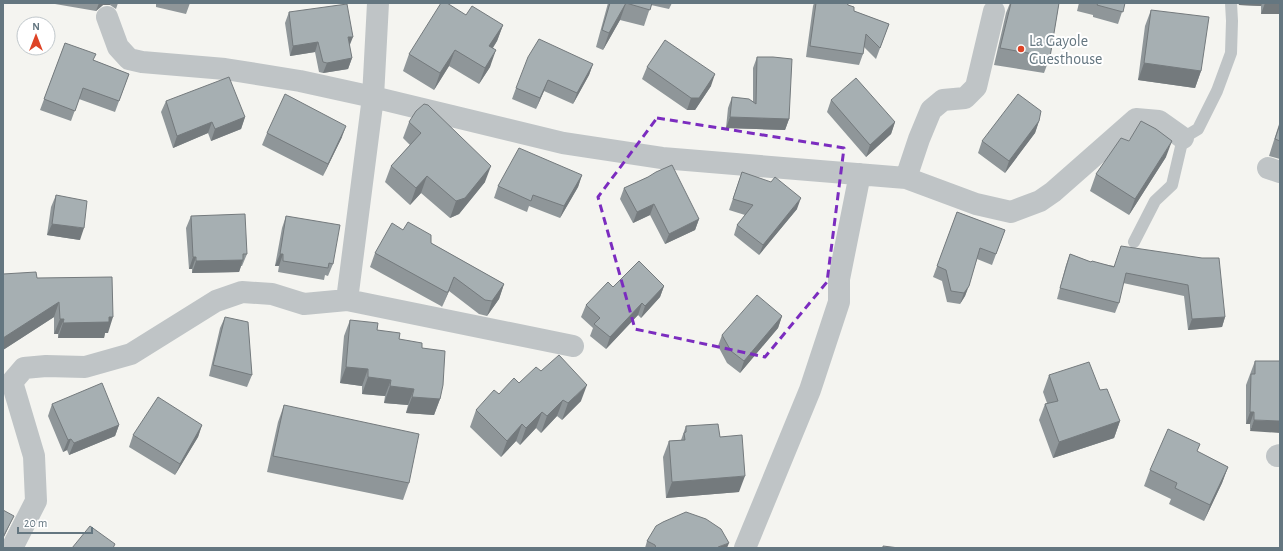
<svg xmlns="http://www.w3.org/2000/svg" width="1283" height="551" viewBox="0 0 1283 551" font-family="'Alegreya Sans',sans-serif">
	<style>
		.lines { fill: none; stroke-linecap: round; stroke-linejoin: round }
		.lane { stroke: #bfc4c6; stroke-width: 12 }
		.street { stroke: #bfc4c6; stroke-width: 22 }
		.wall { fill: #8f9699 }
		.shaded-wall { fill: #747a7d }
		.building { fill: #a6afb2; stroke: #747a7d }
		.marked { fill: none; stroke: #7b2cbf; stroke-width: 3; stroke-dasharray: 8 5; stroke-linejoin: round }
		.poi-dot { fill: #de4326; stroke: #fff; stroke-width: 1.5 }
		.labels { text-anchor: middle; stroke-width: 4; stroke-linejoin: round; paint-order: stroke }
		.poi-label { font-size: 16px; fill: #647680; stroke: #fff; text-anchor: start }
	</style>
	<rect width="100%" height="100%" fill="#f4f4f0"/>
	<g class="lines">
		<!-- lane -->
		<path class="lane" d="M1134,242L1155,201L1172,185L1183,138L1198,129L1217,91L1231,53L1232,21L1231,3"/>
		<!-- street -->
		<path class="street" d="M107,17L118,47L129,59L142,62L225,69L300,81L373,97L563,143L662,158L906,178L976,204L1011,212L1040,201L1053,192L1136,119L1159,121L1183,138
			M1268,168L1280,172
			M906,178L919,139L931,110L943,100L965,98L976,87L994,11
			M347,300L373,97L378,3
			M1277,456L1280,455
			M12,548L36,501L34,456L12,382L24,368L46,366L85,367L131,354L216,301L242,292L272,294L304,304L347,300L573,346
			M745,548L810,390L839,302V279L860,174"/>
	</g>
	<!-- wall -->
	<path class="wall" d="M55,3H118L116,9L110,5H103L96,11L55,4Z
		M156,3H190L186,14L156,7Z
		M608,3H672L669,9L651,5L644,26L620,20L603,50L596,47Z
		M814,3H847L848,5L854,11L889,24L876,59L864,47L863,54L859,65L806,57L813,6Z
		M1010,3H1059L1050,57L1044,73L994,65L1006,13Z
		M1079,3H1125L1118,24L1093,17V15L1077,11Z
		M1238,3H1280L1261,14V6L1239,5Z
		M1151,10L1201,71L1195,88L1138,80L1145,26Z
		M289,12L349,46L352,58L348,69L323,73L319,72L315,52L290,56L285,23Z
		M466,15L503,25L497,41L493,48L490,67L479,84L449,66L434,90L403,71L409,54Z
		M65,43L93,60L129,74L115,112L79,99L71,121L40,110Z
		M757,57L789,119L785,130L726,128L728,108L732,97L753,101V68Z
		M593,64L589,75L573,104L544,91L536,109L512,99L516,88Z
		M647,67L711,86L695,110H687L642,79Z
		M831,100L895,122L891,134L866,157L827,112Z
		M166,101L245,117L241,129L211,141L208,133L173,148L161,112Z
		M1039,121L1035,133L1005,173L978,153L982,141Z
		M1280,121V159L1269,156Z
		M409,122L485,182L459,214L450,218L421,193L410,205L385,182L391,166L410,145L403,138Z
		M267,133L342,137L323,176L262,145Z
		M1166,157L1129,215L1090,191L1096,174Z
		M742,172L797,209L759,255L734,235L737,225L745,215L729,210Z
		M582,175L578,187L560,218L529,206L527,212L494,198L498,186Z
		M648,177L699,219L695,230L665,244L650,215L633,223L620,199L624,188Z
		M56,195L80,240L47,235L51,207Z
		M957,212L1005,230L992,265L977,259L965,296L960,304L947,302L942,281L933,277Z
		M191,216L247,254L242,266H241L239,272L192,273V269H189L186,228Z
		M286,216L333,264L328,276L325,275L324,280L278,272L279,266H275L282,228Z
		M403,230L431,243L504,284L499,299L487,316L479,314L449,291L442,307L441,306L370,267L375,253Z
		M1070,254L1091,262L1114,266L1202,258L1225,317L1222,327L1188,330L1184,296L1123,283L1119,303L1115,313L1057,299L1066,265Z
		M3,274L37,278L108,333H105L104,338H58V334H54V317L3,350Z
		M664,286L660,297L641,318L638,315L606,349L590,336L593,328L581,317L586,305L613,287Z
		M782,316L778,328L740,373L727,363L718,346L722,335Z
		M225,317L252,375L247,387L209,376L220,328Z
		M350,320L377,330L422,348L440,399L434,415L406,413L408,405L384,403L385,396L362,394V386L340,383L344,336Z
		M1255,361H1280L1250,431V424H1246V385Z
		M541,371L581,401L562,420L557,416L541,433L536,428L520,445L516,441L501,457L470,427L476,410L499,394L519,383Z
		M1049,375L1100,390L1120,421L1114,438L1053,458L1039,420L1045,404L1047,403L1043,392Z
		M52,404L119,425L115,436L69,455L67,450L63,452L48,416Z
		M284,405L409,483L403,500L267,472L278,422Z
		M202,425L198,437L175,475L129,447L133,435Z
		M686,426L720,437L739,492L666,498L663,457L669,441L681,440Z
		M1198,452L1228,467L1222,483L1204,521L1169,504L1171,499L1144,486L1150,470Z
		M647,541L727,548H645Z"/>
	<!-- shaded-wall -->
	<path class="shaded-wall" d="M99,3H110V5H103L96,11Z
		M626,3L620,20L603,50L609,33Z
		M1239,3H1262L1261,6L1239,5Z
		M1265,3H1280V14H1261Z
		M503,25L497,41L483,62L489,46Z
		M348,37H353L349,47Z
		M318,42L315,52L290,56L293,46Z
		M455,50L449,66L434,90L440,73Z
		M496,50L490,67L479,84L485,68Z
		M352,58L348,69L323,73L327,63Z
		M1144,63L1201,71L1195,88L1138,80Z
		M593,64L589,75L573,104L577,93Z
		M715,74L711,86L695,110H687L691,98Z
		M548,80L544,91L536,109L540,98Z
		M245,117L241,129L211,141L215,129Z
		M730,117L789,119L785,130L726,128Z
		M1039,121L1035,133L1005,173L1009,161Z
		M212,122L208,133L173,148L177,136Z
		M895,122L891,134L866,157L870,145Z
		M346,126L342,137L323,176L328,164Z
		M1172,141L1166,157L1129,215L1135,199Z
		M491,166L485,182L459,214L450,218L456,201Z
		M582,175L578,187L560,218L564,206Z
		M427,176L421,193L410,205L416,188Z
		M801,198L797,209L759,255L763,245Z
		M654,204L650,215L633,223L637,212Z
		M699,219L695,230L665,244L669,234Z
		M52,224L84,228L80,240L47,235Z
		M280,254H283L279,266H275Z
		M193,257H196L192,269H189Z
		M243,260L239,272L192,273L196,261Z
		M454,277L449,291L442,307Z
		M504,284L499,299L487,316L492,301Z
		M664,286L660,297L641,318L645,306Z
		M969,286L965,296L960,304L964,293Z
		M59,302L54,317L3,350V338Z
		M642,303L638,315L606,349L610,337Z
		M782,316L778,328L740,373L744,361Z
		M109,317H113L108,333H105L104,338H58L63,323Z
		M1225,317L1222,327L1188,330L1192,319Z
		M60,319H64L58,334H54Z
		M346,367L368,369L362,386L340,383Z
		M368,377L391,380L385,396L362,394Z
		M587,385L581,401L562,420L568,403Z
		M390,386L414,389L408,405L384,403Z
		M412,397L440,399L434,415L406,413Z
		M563,400L557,416L541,433L547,416Z
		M542,412L536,428L520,445L526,428Z
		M1250,412H1254L1250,424H1246Z
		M1254,420L1280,421V433L1250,431Z
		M1120,421L1114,438L1053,458L1059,442Z
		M522,424L516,441L501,457L507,441Z
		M119,425L115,436L69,455L74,443Z
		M202,425L198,437L175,475L180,464Z
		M71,439L67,450L63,452L68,440Z
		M1228,467L1222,483L1204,521L1210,505Z
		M745,476L739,492L666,498L672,482Z
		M14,516L11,522L3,539V537Z
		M729,543L727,548H718V547Z"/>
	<!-- building -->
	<path class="building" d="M441,3H447L466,15L472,6L503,25L489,46L496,50L485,68L455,50L440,73L409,54Z
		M610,3H652L650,10L626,3L609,33L602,30Z
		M816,3H847L848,5L854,7V11L889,24L880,48L866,34L863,54L810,46Z
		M1011,3H1059L1050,57L1000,48Z
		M1098,3H1097H1125L1123,12L1097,5Z
		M347,4L353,37H348L352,58L327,63L323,62L318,42L293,46L289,12Z
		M1151,10L1209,17L1201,71L1144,63Z
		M539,39L593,64L577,93L548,80L540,98L516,88L528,57Z
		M665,40L715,74L699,98H691L647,67Z
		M65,43L96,54L93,60L129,74L119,101L83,88L75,111L44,99Z
		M757,57H773L792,59L789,119L730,117L732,97L749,99L756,104Z
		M229,77L245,117L215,129L212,122L177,136L166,101Z
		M856,78L895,122L870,145L831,100Z
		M285,94L346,126L328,164L267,133Z
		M1018,94L1041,111L1039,121L1009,161L982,141Z
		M424,104L428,105L491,166L465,198L456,201L427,176L416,188L391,166L421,133L409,122L416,111Z
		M1141,121L1156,129L1172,141L1135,199L1096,174L1121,138L1129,141Z
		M1280,124V141L1275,139Z
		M519,148L582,175L564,206L533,195L531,201L498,186Z
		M672,165L699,219L669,234L654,204L637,212L624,188L648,177L656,172Z
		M742,172L771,182L775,177L801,198L763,245L737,225L753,205L733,199Z
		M56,195L87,201L84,228L52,224Z
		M957,212L1005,230L996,254L980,248L969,286L964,293L951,291L946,270L937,266Z
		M245,214L247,254H243V260L196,261V257H193L191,216Z
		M286,216L340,225L333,264L329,263L328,268L283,261V254H280Z
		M408,222L431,235V243L504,284L492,301L485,300L454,277L448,292H446L375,253L392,223L403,230Z
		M1121,246L1202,258H1219L1225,317L1192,319L1188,285L1126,273L1119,303L1060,288L1070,254L1091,262L1092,261L1114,267Z
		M639,261L664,286L645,306L642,303L610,337L594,324L600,318L586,305L608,282L613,287Z
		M36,272L37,278L112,277L113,317H109V322L63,323L64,319H60L59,302L3,338V274Z
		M757,295L782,316L744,361L731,351L722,335Z
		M225,317L248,322L252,375L213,365Z
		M350,320L378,323L377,330L400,333L399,339L422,343V348L445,351L443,385L440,399L412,397L414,389L390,386L391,380L368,377V369L346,367Z
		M559,355L587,385L568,403L563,400L547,416L542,412L526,428L522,424L507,441L476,410L494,390L499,394L514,378L519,383L536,367L541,371Z
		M1255,361H1280V421L1254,420V412H1250L1251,374H1255Z
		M1089,362L1100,390L1107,389L1120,421L1059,442L1045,404L1058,401L1049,375Z
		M102,383L119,425L74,443L71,439L68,440L52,404Z
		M158,397L202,425L180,464L133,435Z
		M284,405L419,434L409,483L273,456Z
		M718,424L720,437L742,435L745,476L672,482L669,441L685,440L684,433L686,432V426Z
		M1168,429L1200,444L1197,451L1228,467L1210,505L1175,488L1177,483L1150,470Z
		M3,510L14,516L3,537Z
		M686,512L706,519L721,529L729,543L718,547V548H656L655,545L647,541L656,526L663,522Z
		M90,526L115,544L113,548H72Z
		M883,546L899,548H883Z"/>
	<!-- marked area -->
	<path class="marked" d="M657,118L844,148L827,282L765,357L635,329L598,197Z"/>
	<!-- markers -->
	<circle class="poi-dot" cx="1021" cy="49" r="4"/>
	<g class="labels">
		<!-- poi labels -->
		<g class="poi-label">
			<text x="1029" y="46">La Gayole<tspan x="1029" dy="18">Guesthouse</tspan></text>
		</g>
	</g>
	<!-- border -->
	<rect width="1283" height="551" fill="none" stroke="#647680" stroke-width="8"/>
	<!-- north arrow -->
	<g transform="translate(36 36)"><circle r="19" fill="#ffffff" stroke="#c1c8cc"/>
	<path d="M0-3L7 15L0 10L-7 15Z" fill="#de4326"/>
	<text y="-6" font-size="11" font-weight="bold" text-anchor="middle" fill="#647680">N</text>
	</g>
	<!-- scale -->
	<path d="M18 527v6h74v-6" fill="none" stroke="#647680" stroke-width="2"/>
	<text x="24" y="527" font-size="12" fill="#647680" stroke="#ffffff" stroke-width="3" paint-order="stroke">20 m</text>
</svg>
